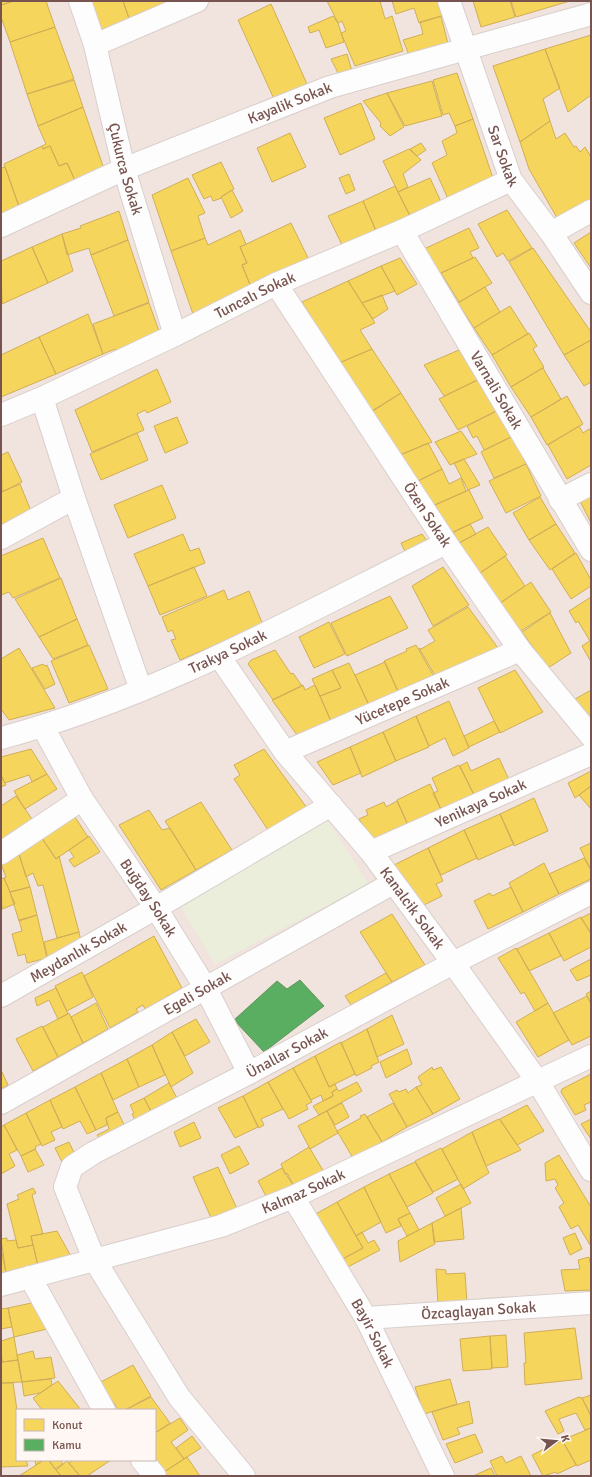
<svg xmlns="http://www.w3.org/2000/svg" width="592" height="1477" viewBox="0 0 592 1477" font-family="Signika,sans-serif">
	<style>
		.residential { fill: #f1e4de; fill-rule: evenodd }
		.green { fill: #eaeedb }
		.homes { fill: #f6d55c; stroke: #d0ae58 }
		.public { fill: #5aae61; stroke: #63935c }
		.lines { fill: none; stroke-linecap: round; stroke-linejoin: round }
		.minor-casing { stroke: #d8cfcc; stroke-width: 24 }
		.minor { stroke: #fefdfd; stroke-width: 22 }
		.labels { text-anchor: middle; stroke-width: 4; stroke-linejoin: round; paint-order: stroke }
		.street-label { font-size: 15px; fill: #77544f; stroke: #fef7f3 }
	</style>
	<rect width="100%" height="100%" fill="#f8f3f0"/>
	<!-- residential -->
	<path class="residential" d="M1,1H591V1476H1ZM17,1410H155V1460H17Z"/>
	<!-- green -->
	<path class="green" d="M328,821L368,884L215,964L176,898Z"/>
	<!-- homes -->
	<path class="homes" d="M1,1H14L1,5Z
		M14,1H46L55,27L10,42L1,17V5Z
		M84,1H123L132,27L99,42Z
		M123,1H190L132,27Z
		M327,1H380L385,19L392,16L403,51L355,66L341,33L346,31L342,21L338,23Z
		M392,1H437L442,16L419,23L414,8L396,14Z
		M473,1H510L515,17L481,27Z
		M511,1H570L516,17Z
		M271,4L307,84L274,99L238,20Z
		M333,16L338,23L344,42L326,48L319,30L310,33L308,27Z
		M441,16L448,44L409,55L403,40L423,34L420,22Z
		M55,27L74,79L27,94L10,42Z
		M591,35V95L568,112L545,49Z
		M545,49L560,88L543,99L550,121L520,142L493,66Z
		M347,54L352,71L338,73L331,59Z
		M457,73L473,119L455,126L449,113L443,115L433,80Z
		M74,80L83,107L38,126L27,94Z
		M432,81L442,116L405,126L387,93Z
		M387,93L404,127L390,136L380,126L381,123L363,101Z
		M361,103L375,139L340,155L324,118Z
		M83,107L106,175L78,187L67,163L59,166L50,146L43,149L42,146L46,144L38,126Z
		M473,119L494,181L449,201L432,163L447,155L442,141L457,133L455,126Z
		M550,121L556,139L565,133L574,147L576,146L580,152L585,147L591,157V203L560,223L529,169L520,142Z
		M290,133L306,167L272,182L257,148Z
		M421,143L426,150L417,156L410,149Z
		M42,146L43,149L50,146L59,166L67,163L78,187L21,212L4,164Z
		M409,149L421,160L403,174L408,187L398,192L383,161Z
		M221,162L234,189L221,197L222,198L213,201L211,196L204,199L192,175Z
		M5,167L21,212L1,221V168Z
		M349,174L355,190L346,194L339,178Z
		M188,178L205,213L198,216L205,238L171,251L152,195Z
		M430,178L442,204L411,218L398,192Z
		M395,186L411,218L377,233L363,201Z
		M232,190L243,211L231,218L221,197Z
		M363,201L377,233L343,247L328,216Z
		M507,210L532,248L508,261L503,253L497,257L478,224Z
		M119,211L128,240L91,255L89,248L67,255L62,234L81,228L80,226Z
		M291,223L310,262L251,287L242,265L247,263L240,247Z
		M469,228L479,248L470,252L473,258L439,274L424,249Z
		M240,230L246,244L240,247L247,263L242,265L251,287L193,314L171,251L205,238L208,245Z
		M591,232V268L574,243Z
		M62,234L73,271L48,283L32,247Z
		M128,240L149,302L114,316L91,255Z
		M32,247L48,283L2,304L1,261Z
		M533,248L591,332V340L564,355L509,262Z
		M475,257L492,283L459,302L441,273Z
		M400,258L417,284L397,295L381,266Z
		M381,266L395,291L362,303L348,281Z
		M348,281L375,323L360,330L372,349L339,363L302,302Z
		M485,287L500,312L474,328L458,303Z
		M382,295L388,309L373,319L362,303Z
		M149,303L160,334L116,354L115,349L103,354L93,324Z
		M510,306L528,334L492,355L474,328Z
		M88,314L103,354L56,374L39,337Z
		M529,333L537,346L533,349L544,367L511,387L492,355Z
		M39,337L56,374L1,397V355Z
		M591,340V382L584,386L564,355Z
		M372,349L401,393L370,412L339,363Z
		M459,350L478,380L444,396L424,365Z
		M543,368L561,399L531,417L511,387Z
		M157,369L171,402L147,413L145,410L137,414L144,430L92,452L75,410Z
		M477,380L496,411L458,430L439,399Z
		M401,393L432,442L400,455L370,413Z
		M567,396L583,424L547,445L531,417Z
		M497,411L513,436L484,450L477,436L473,438L467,426Z
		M177,417L188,443L165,453L154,426Z
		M579,426L583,433L589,429L591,432V465L567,479L548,445Z
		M461,431L477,454L450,465L435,442Z
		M137,433L148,460L101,480L90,454Z
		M513,436L526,464L494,478L481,452Z
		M428,443L442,469L414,483L400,455Z
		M8,452L22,482L2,492L1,455Z
		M464,459L480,485L468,490L454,463Z
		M526,464L541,496L506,513L489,481Z
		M442,469L449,484L461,478L466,491L430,507L416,482Z
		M20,484L31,511L1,526V492Z
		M162,485L176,518L128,538L114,505Z
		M469,490L483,518L450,534L435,505Z
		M591,495V523L580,501Z
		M540,497L556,524L529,540L513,513Z
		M470,524L476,534L459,543L453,532Z
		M556,524L575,553L550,570L529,540Z
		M488,527L507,555L480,573L459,543Z
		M183,534L190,551L199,548L205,563L148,586L134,554Z
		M422,534L433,549L409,560L401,543Z
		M43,538L60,578L13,598L9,592L1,595V556Z
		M576,553L591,580V586L571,599L552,569Z
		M505,556L525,586L500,603L480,573Z
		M194,567L207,596L160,615L148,586Z
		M443,567L469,605L433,626L412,586Z
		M61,578L77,619L39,637L15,599Z
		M531,582L551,612L519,632L499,604Z
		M224,590L228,600L249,591L263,625L180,660L171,640L176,639L172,630L168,632L162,617Z
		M390,596L408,628L347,656L331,623Z
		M591,597V640L590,641L578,621L576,623L569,611Z
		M468,607L501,652L437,679L419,648L421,649L435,641L428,630Z
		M550,613L571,653L548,668L522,632Z
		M77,619L88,645L53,659L39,637Z
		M329,622L345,654L314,668L299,637Z
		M591,640V662L582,646Z
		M89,645L108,689L69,703L51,661Z
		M416,645L437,682L400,696L384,661L407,651L406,649Z
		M19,648L55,708L9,720L1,709V659Z
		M275,650L291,674L293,673L302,686L273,700L248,664L251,660Z
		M385,662L400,696L371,710L355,675Z
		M349,663L371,709L334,728L320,696L341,688L332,670Z
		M43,664L45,666L47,665L55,684L45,689L32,668Z
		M332,670L341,688L320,696L312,679Z
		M515,670L543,712L500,733L478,688Z
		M303,685L305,690L315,685L334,728L302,742L272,700Z
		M591,690V730L570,702Z
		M449,701L469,748L453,756L445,738L429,746L416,716Z
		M416,716L429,747L396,761L383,732Z
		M494,721L500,732L469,747L464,736Z
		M383,732L396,761L362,777L350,747Z
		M350,747L361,773L333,785L317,762Z
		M31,749L47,774L32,782L29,775L5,783L1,775V757Z
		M264,749L307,808L268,830L234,779L240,775L234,765Z
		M499,758L511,784L477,801L460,766L467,762L471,771Z
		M459,765L477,801L444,816L433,793L438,791L432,778Z
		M591,771V786L575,798L568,783Z
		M47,774L57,789L25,809L14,791Z
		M1,775L6,785L1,787Z
		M430,784L444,816L411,832L397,800Z
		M591,786V809L579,795Z
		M16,796L34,822L4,842L1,838V806Z
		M534,798L548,831L514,846L500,814Z
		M397,801L411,832L377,847L359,819L368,815L366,810L384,802L386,807Z
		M201,802L232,850L196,870L165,821Z
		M149,810L162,830L170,828L196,870L161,890L119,825Z
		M500,814L514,844L478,860L464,830Z
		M75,817L88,837L56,859L42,838Z
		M464,830L477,858L441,875L428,848Z
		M89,836L100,852L74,867L69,860L74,857L69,850Z
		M41,837L56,859L59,856L79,932L57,938L43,885L38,886L33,873L26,877L18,850Z
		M591,843V870L580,848Z
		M428,848L443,881L436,884L442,896L422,906L392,866Z
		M18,852L30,887L10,892L4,878L6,877L1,864Z
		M584,858L591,870V879L559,894L549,874Z
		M544,863L559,894L523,912L509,883Z
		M4,878L15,904L2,909L1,879Z
		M30,887L37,915L19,921L10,892Z
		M511,887L523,912L488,929L474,901L490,893L492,896Z
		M591,913V933L581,918Z
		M392,914L425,965L392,982L360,932Z
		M37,915L47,958L27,963L25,954L18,956L12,934L22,931L19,920Z
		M581,917L591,934V947L564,961L549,933Z
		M79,932L82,946L48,960L44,942Z
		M549,933L561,956L529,971L517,949Z
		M154,936L182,988L145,1009L143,1005L136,1009L138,1012L110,1028L84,976Z
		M516,948L548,1003L535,1011L524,992L521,994L498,958Z
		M591,959V975L577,981L570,970Z
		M82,972L93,997L67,1011L55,986Z
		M386,973L392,982L351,1005L345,996Z
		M56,988L68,1014L58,1019L49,1000L37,1006L35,998Z
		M591,991V1003L586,994Z
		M587,996L591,1004V1036L572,1045L553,1013Z
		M96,1003L108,1029L83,1043L71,1017Z
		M548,1003L569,1040L538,1057L516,1022Z
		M69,1013L83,1043L58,1057L43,1027Z
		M392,1015L404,1044L377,1057L367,1029Z
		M196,1019L210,1042L185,1056L172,1032Z
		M42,1026L58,1057L33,1071L16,1039Z
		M367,1029L379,1062L371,1066L372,1068L356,1076L341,1043Z
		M172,1032L193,1073L171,1087L152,1045Z
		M341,1042L355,1074L329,1087L315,1056Z
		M152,1045L165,1075L139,1087L127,1059Z
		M407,1049L412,1064L386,1078L380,1062Z
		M315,1056L329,1087L335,1084L337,1089L332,1092L333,1096L323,1101L321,1095L311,1100L293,1068Z
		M127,1059L139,1087L113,1100L101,1073Z
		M432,1067L433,1070L441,1067L460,1099L433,1114L416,1087L422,1085L418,1077Z
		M293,1068L312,1102L306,1105L308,1109L289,1119L268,1082Z
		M1,1070L8,1085L1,1089Z
		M101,1073L118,1112L106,1118L107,1125L96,1130L75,1087Z
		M591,1074V1102L584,1105L586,1110L575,1115L561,1092L562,1089Z
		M268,1082L283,1109L261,1119L264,1125L259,1128L243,1096Z
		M357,1082L362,1091L319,1115L313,1106L333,1096L332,1092L337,1089L339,1091Z
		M169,1083L178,1100L153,1115L144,1098Z
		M75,1087L96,1130L87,1134L80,1121L63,1129L50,1100Z
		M416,1087L433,1114L407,1127L389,1094L397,1090L399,1092L406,1089L408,1093Z
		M243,1096L258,1127L235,1138L218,1108Z
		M144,1098L153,1115L137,1124L132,1114L134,1113L130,1105Z
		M50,1100L62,1127L51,1132L55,1140L42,1146L26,1113Z
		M342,1103L349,1117L335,1125L327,1111Z
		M393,1103L407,1127L382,1142L367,1117Z
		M527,1105L544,1131L517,1145L500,1119Z
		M327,1111L338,1133L310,1149L298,1126Z
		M118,1112L127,1131L101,1142L97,1135L109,1129L106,1118Z
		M26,1113L41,1144L35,1147L36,1149L21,1156L4,1125Z
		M365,1114L382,1142L353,1158L337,1131L361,1118L360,1116Z
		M499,1119L521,1150L486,1166L472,1132Z
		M591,1119V1139L581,1124Z
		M194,1122L201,1138L180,1147L174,1132Z
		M4,1125L17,1150L9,1154L15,1166L1,1174V1127Z
		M472,1132L489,1173L463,1189L442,1149Z
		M69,1142L76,1157L63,1164L55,1148Z
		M239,1146L249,1164L230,1174L221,1155Z
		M309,1147L324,1172L295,1188L287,1173L285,1174L281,1164Z
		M441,1148L458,1179L433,1192L415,1161Z
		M35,1149L44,1165L28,1172L21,1156Z
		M559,1155L591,1207L590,1245L578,1225L571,1229L559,1207L564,1203L555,1188L558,1185L555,1179L546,1181L545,1163Z
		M415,1162L433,1193L407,1207L389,1174Z
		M218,1167L238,1211L212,1220L193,1177Z
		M282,1168L295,1188L269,1202L258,1181Z
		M389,1174L410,1213L398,1219L401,1226L386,1233L364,1187Z
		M461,1184L471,1203L445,1216L436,1198Z
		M364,1187L381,1222L356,1236L337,1202Z
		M33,1188L36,1193L32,1195L43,1234L31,1236L33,1245L18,1248L7,1204L19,1199L17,1195Z
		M337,1202L363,1248L339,1261L314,1215Z
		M461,1208L464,1239L434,1242L432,1223Z
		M410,1213L419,1230L407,1236L398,1219Z
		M432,1223L435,1244L400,1262L398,1241Z
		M57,1231L73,1260L38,1266L31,1236Z
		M362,1232L368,1243L374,1240L380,1250L344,1269L339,1261L363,1248L356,1236Z
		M575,1233L582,1249L570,1255L563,1238Z
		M7,1238V1241L16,1240L18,1248L33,1245L38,1266L6,1273L1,1239Z
		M1,1248L6,1273L1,1274Z
		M589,1257L591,1266V1290L565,1291L561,1270L580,1269L578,1260Z
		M436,1269L446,1270V1274L465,1273L467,1303L438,1306Z
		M41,1301L47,1329L14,1337L8,1308Z
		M8,1308L12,1327L1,1329V1309Z
		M575,1328L582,1379L525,1385L524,1363H526L524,1333Z
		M506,1335L508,1367L492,1368L490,1336Z
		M490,1336L492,1369L463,1371L460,1339Z
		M14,1337L18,1360L2,1362L1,1341Z
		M33,1351L35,1359L51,1357L55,1378L22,1382L17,1355Z
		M1,1355L2,1362L18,1360L22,1382L1,1383Z
		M133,1365L151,1396L125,1410H119L99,1383Z
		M51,1379L52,1385L40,1393L24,1396L22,1382Z
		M450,1379L457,1404L424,1414L415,1387Z
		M58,1381L81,1410H42L33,1398Z
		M1,1383H13L17,1410V1460H26L28,1466L1,1467Z
		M591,1395V1416L582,1398Z
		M151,1397L170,1423L155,1433V1410H125Z
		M579,1397L582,1398L591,1416V1428L585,1430L576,1413L559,1419L564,1431L558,1434L545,1411Z
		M469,1401L473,1423L457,1428L460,1434L443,1440L432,1412Z
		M180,1418L188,1430L171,1442L184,1459L164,1472L155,1460V1433Z
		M591,1428V1460L577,1466L562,1440Z
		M475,1434L483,1452L455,1463L446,1444Z
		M192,1436L201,1448L184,1459L176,1448Z
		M562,1440L576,1465L557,1474L556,1472L543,1476L532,1455L548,1447L549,1449Z
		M502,1456L506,1463L521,1456L531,1476H497L490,1461Z
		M187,1457L200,1476H167L164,1472Z
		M35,1460H43L36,1465Z
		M44,1460H48L61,1476H19Z
		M49,1460H60L63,1464L55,1469Z
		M73,1460H111L87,1476H80L69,1463Z
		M67,1461L80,1476H61L56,1470Z
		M491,1468L495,1476H473Z"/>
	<!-- public -->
	<path class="public" d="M300,980L324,1006L264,1052L234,1020L277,981L287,989Z"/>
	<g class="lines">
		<defs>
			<g id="minor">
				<path id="s1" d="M80,1L95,45L124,169L175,335"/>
				<path id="s2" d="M449,1L511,180L551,233L591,293"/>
				<path d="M95,45L197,1"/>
				<path id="s3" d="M1,226L124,169L330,87L591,14"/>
				<path id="s4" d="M402,231L591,550"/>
				<path d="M551,233L591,211"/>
				<path id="s5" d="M276,284L446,543L520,650L591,736"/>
				<path d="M42,398L74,498L141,690"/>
				<path id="s6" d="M1,415L42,398L175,335L276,284L402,231L511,180"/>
				<path d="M560,500L591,484"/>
				<path d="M1,538L74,498"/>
				<path id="s7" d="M219,656L285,752L371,852L453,963L538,1082L591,1170"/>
				<path id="s8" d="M43,727L82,799L156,908L205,987L249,1073"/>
				<path id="s9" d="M1,738C157,697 302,614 446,543"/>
				<path id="s10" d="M285,752L520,650"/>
				<path id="s11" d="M371,852L591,754"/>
				<path d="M1,853L82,799"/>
				<path id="s12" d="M1,996L156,908L331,805"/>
				<path id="s13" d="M1,1103L393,883"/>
				<path id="s14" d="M293,1197L366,1318L443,1476"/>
				<path d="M30,1277L104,1410"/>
				<path id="s15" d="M1,1285L221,1226L293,1197L591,1056"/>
				<path id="s16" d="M366,1318L591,1303"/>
				<path d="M142,1460L155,1476"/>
				<path id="s17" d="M244,1476L179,1397L94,1259L65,1187L72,1167L93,1153L249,1073L453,963L591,893"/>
			</g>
		</defs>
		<!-- minor casing -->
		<use href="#minor" class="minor-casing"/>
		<!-- minor -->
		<use href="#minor" class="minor"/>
	</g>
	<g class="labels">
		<!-- street labels -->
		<g class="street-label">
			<text dy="5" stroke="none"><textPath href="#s3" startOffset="314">Kayalik Sokak</textPath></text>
			<text dy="5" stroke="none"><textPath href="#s2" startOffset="164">Sar Sokak</textPath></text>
			<text dy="5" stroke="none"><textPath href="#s1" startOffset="174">Çukurca Sokak</textPath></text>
			<text dy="5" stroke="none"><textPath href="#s6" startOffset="281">Tuncalı Sokak</textPath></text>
			<text dy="5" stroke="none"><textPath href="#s4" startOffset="185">Varnali Sokak</textPath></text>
			<text dy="5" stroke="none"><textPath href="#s5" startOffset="276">Özen Sokak</textPath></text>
			<text dy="5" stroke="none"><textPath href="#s9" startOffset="243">Trakya Sokak</textPath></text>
			<text dy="5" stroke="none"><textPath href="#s10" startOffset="128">Yücetepe Sokak</textPath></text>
			<text dy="5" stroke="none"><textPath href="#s11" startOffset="120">Yenikaya Sokak</textPath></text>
			<text dy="5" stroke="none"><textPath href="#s8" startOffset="201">Buğday Sokak</textPath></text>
			<text dy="5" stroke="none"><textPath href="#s7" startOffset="318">Kanalcik Sokak</textPath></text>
			<text dy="5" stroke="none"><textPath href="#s12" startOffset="89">Meydanlık Sokak</textPath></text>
			<text dy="5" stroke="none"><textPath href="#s13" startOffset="225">Egeli Sokak</textPath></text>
			<text dy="5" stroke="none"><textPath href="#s17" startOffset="607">Ünallar Sokak</textPath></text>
			<text dy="5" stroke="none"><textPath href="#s15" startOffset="317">Kalmaz Sokak</textPath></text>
			<text dy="5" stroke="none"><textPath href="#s16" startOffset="113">Özcaglayan Sokak</textPath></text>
			<text dy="5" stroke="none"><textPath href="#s14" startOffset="158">Bayir Sokak</textPath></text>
		</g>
	</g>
	<!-- border -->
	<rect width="592" height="1477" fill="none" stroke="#77544f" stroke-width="4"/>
	<!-- legend -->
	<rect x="16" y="1409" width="140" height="52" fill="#fef7f3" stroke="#c8b6b1"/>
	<rect x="24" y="1419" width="20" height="12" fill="#f6d55c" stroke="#c8b6b1"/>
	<text x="52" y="1429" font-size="12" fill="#77544f">Konut</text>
	<rect x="24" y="1439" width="20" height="12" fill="#5aae61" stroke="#c8b6b1"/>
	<text x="52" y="1449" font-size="12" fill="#77544f">Kamu</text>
	<!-- north arrow -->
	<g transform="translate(556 1441) rotate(74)" stroke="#fef7f3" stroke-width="3" paint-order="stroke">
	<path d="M0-3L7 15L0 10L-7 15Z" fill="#77544f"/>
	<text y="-6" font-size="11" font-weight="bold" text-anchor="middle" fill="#77544f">K</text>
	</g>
</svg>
